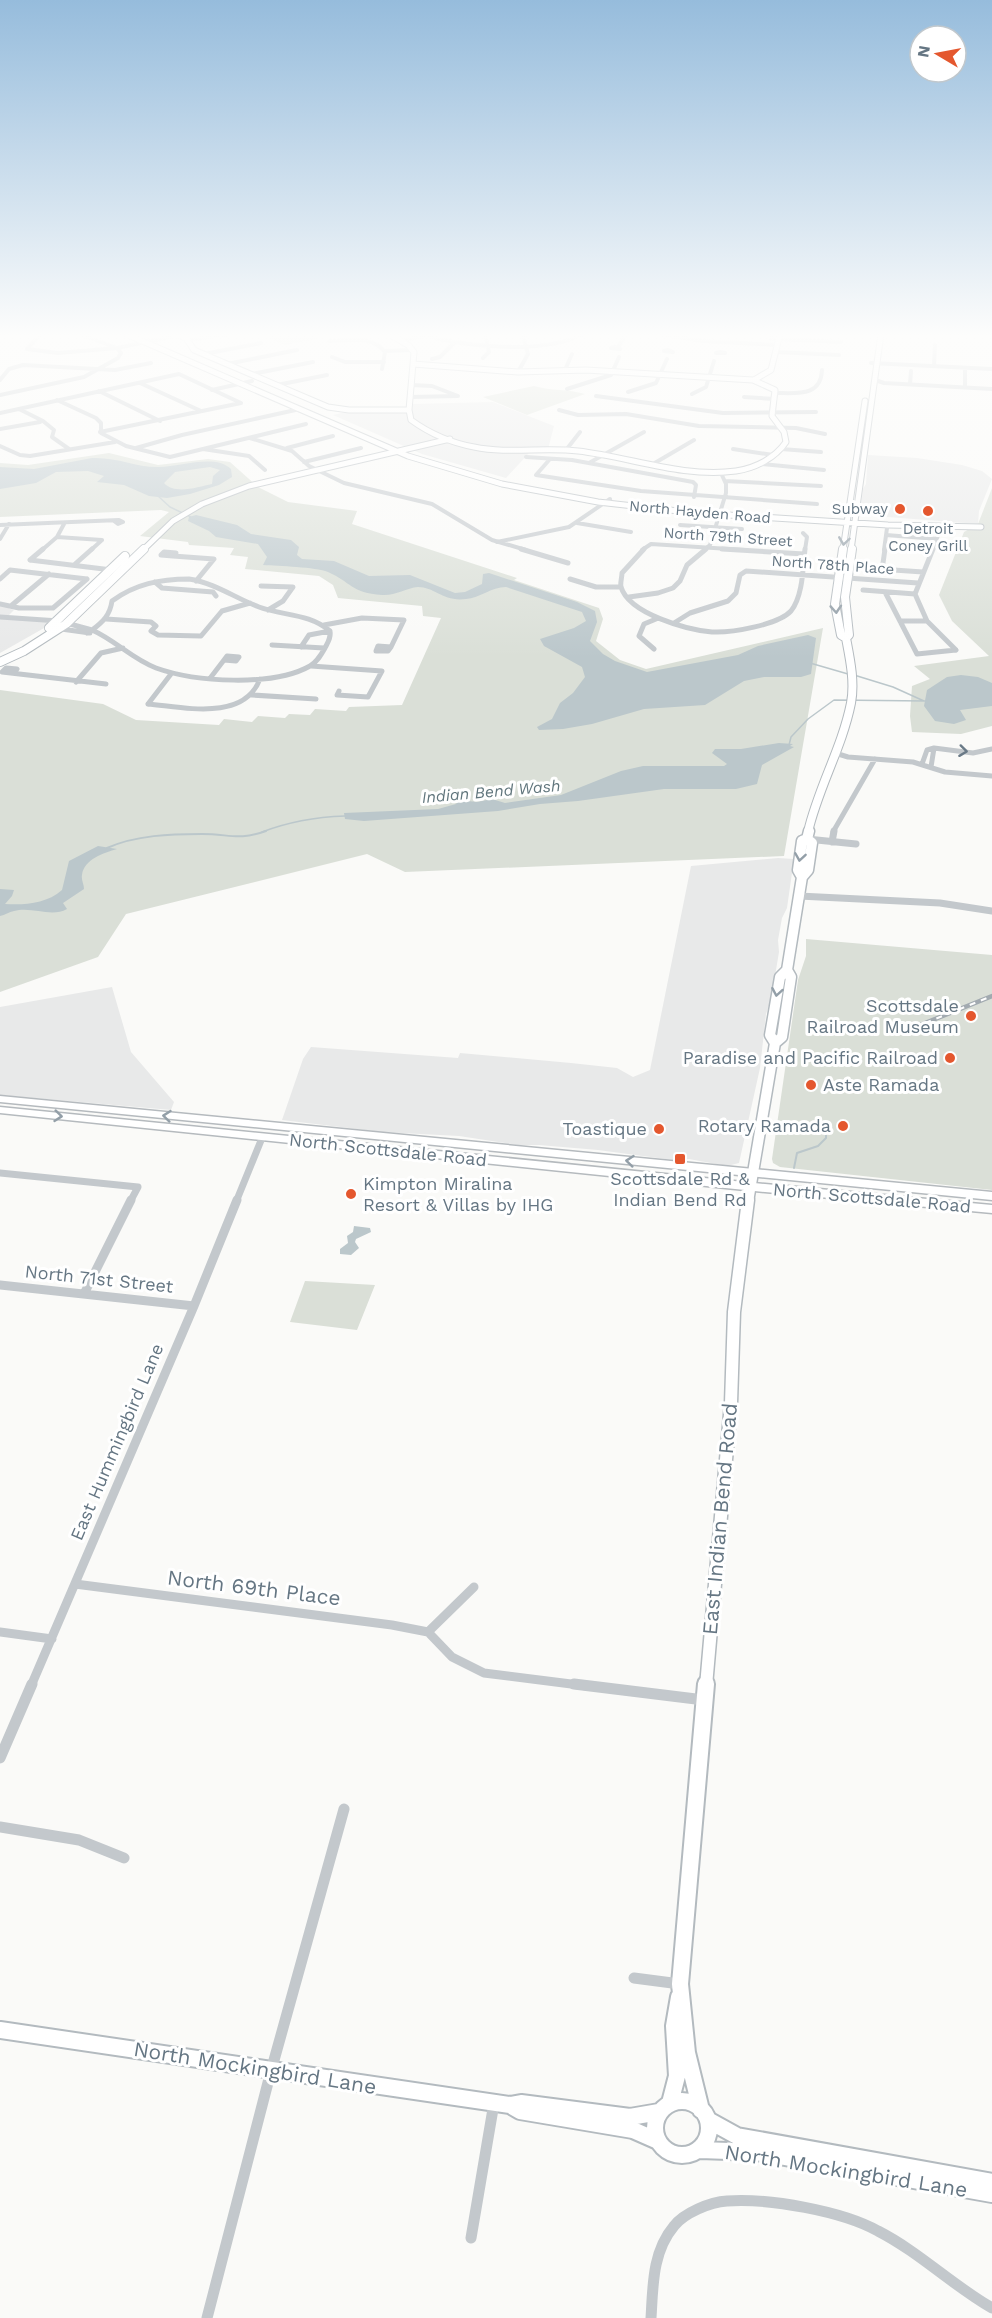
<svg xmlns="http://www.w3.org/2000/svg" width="992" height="2318" viewBox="0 0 992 2318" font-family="'Work Sans',sans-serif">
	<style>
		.built { fill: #e8e9e9 }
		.green { fill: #dadfd7 }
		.water { fill: #bbc7cb; fill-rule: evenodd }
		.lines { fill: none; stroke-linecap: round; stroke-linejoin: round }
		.stream-far1 { stroke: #bbc7cb; stroke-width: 1.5 }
		.stream { stroke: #bbc7cb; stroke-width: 2 }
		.secondary-far4-casing { stroke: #b3babf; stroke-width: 7 }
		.secondary-far3-casing { stroke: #b3babf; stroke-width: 10 }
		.secondary-far2-casing { stroke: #b3babf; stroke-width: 13 }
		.secondary-far1-casing { stroke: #b3babf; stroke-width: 15 }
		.secondary-casing { stroke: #b3babf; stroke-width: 20 }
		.primary-casing { stroke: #b5babe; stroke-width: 3 }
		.street-far4 { stroke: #c3c8cc; stroke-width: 4 }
		.street-far3 { stroke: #c3c8cc; stroke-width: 5 }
		.street-far2 { stroke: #c3c8cc; stroke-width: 7 }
		.street-far1 { stroke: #c3c8cc; stroke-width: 9 }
		.street { stroke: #c3c8cc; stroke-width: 11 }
		.secondary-far4 { stroke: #fff; stroke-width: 5 }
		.secondary-far3 { stroke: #fff; stroke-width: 8 }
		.secondary-far2 { stroke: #fff; stroke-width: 10 }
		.secondary-far1 { stroke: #fff; stroke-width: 12 }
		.secondary { stroke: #fff; stroke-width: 16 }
		.primary { fill: #fff; fill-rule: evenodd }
		.rail-casing { stroke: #a2aab0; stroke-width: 4.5 }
		.rail { stroke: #fff; stroke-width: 2; stroke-dasharray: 6; stroke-linecap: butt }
		.oneway { stroke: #939fa8 }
		.oneway2 { stroke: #6a7a87 }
		.poi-dot { fill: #e4572e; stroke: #fff; stroke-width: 2 }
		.labels { text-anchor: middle; stroke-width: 6; stroke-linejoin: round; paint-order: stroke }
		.far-poi-label { font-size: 15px; fill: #657683; stroke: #fff; text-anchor: end }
		.far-street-label { font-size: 15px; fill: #657683; stroke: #fff }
		.far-water-label { font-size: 16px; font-style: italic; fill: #60757c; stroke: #fff }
		.poi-label { font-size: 18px; fill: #657683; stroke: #fff; text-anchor: end }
		.street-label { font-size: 18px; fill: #657683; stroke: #fff }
		.near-street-label { font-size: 21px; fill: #657683; stroke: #fff }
	</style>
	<rect width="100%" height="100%" fill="#fafaf8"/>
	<!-- built -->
	<path class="built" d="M493,402L554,426L548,449L531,451L506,478L422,454L333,415L346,412L412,411L413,404Z
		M868,455L917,458L962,465L982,471L992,479L979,511L978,524L862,515L860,514L863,489L866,484Z
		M0,605L14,610L7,617L53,623L0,653Z
		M778,858L794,859L787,908L782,918L778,940L779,952L771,1000L766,1014L760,1068L739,1163L727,1166L689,1159L673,1160L598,1150L539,1145H518L459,1136L382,1132L282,1120L303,1059L311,1047L458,1058L460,1053L571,1063L617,1068L633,1077L650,1070L691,866Z
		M112,987L131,1052L174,1102L171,1110L0,1095V1007Z"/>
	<!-- green -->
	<path class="green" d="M263,334H322L317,339L285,345L261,335Z
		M534,386C551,391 568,389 585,394L527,415L483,397Z
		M109,453L158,465L208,459L230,462L258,487L288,502L357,511L352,524L517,578L514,580L599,608L603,619L596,641L620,660L646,669L823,628L784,856L405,872L367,854L126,914L98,957L0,992V690L103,704L136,720L219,725L224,719L252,722L258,716L285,718L289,714L310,715L315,709L346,711L349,707L402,705L441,618L423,616L422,606L338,598L333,585L319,576L245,569L248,557L230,555L234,548L189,545L188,542L140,536L169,512L161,510L0,517V463L28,465Z
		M992,488V726L961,734L912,732L910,716L912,686L930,679L914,666L989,656L952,621L939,595L964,532L978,524Z
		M806,939L992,955V1190L780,1167L773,1163L772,1159L798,980L806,956Z
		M305,1281L375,1285L357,1330L290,1322Z"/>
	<!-- water -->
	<path class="water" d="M92,458C117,457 135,467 157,467C178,468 214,453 231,469L232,477L219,485L190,494L167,498L149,496L124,485L97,482L104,476L88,471L56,472L36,483L0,489V467L34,469ZM210,467L220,470L213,476L212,484C198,487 175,495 164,483L175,472Z
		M196,515L237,525L251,534L291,540L299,547L297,555L302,559L334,561L369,576L410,575L455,593L465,592L482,584L483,574L489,573L577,602L595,611L597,622L590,641L603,654L615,661L647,672L738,655L758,646L808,635L816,638L811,674L801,677H764L744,681L705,705L644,709L592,724L563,729L539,730L537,727L552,719L560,703L573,693L585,677L582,667L544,646L540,639L574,628L586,621L582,612L506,587C491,587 480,598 466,599C443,602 435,587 418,587C406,588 395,596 382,595C351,593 351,582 328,572C315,567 279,566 263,565L267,557L258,544L216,537L209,531L188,521L189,517Z
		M961,675L978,677L992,683V706L960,710L966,720L954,724L935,721L924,706L927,690L947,677Z
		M779,743L793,744L790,746L794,747L762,765L757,784L736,789H664L578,801L540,804L498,811L364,821L345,819L344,813L438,809L456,804L459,800L477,802L492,799L505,803L561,795L621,771L643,766H724L727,764L712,753L715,749H741Z
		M98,846L117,849C104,853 84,859 82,875C81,880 84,884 84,889L63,903L67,909C51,918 32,906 14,911C9,912 5,915 0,916V889L14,890L12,896L5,904C25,905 46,904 62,890L69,861Z
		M354,1226L370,1228L371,1232L356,1239L355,1242L359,1248L351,1255L340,1254V1249L348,1243L347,1236L353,1232Z"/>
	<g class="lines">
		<!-- stream-far1 -->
		<path class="stream-far1" d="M158,496L170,507L191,517
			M810,663L848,674
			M854,675L893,687L924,701
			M789,745L791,737L808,719L834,700L926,701
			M262,832C288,822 317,817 345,816"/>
		<!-- stream -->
		<path class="stream" d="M107,848C136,835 171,834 202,834C230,834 238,841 266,831
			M794,1124L814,1126L826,1134V1138L818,1146L797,1153L794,1168"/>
		<defs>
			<path id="secondary-far4" d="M126,334L408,456L502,484L598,502L696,513L888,525L981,527
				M175,334L186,338L194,350L328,407L349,410H409
				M389,334L408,345L414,352L409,410L411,420C429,433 452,443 474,447C508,454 544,447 578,451C631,457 682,478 736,471C756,468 775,458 786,442L784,432L772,416L775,390L753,380L586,370L518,372L413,364
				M754,380L771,370L780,334
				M143,550L173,521L202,504L249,486L450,439
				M843,550L865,401
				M851,550L881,334"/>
			<path id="secondary-far3" d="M843,549L835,604L841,635L846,638
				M49,628L125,556
				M0,662L24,651L66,624L144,549
				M808,832C818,788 842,748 851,703C855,682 850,659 846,638L849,635L845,597L852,549"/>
			<path id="secondary-far2" d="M802,877L798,870L802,841L807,839L809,831
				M775,1043L782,1037L791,977L787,970
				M748,1202L775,1043L770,1035L780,977L787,970L802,877L808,870L812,843L807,839"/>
			<path id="secondary-far1" d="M706,1686L731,1403L734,1312L748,1200"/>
			<path id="secondary" d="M0,2030L510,2105L521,2103L630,2117L659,2112
				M655 2128a27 27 0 1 1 54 0a27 27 0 1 1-54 0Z
				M670,2103L677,2076L674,2026L679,1997
				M510,2105L520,2111L633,2130L658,2141
				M701,2110L687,2053L680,1984L706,1684
				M708,2120L737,2136L992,2182
				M700,2150L757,2152L992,2194"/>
			<path id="primary" d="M0,1096L992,1192V1200L0,1102Z
				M0,1107L765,1184L992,1205V1213L765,1192L0,1113Z"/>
		</defs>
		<!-- secondary-far4 casing -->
		<use href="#secondary-far4" class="secondary-far4-casing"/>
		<!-- secondary-far3 casing -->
		<use href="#secondary-far3" class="secondary-far3-casing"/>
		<!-- secondary-far2 casing -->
		<use href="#secondary-far2" class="secondary-far2-casing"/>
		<!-- secondary-far1 casing -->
		<use href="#secondary-far1" class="secondary-far1-casing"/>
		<!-- secondary casing -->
		<use href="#secondary" class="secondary-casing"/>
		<!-- primary casing -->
		<use href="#primary" class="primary-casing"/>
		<!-- street-far4 -->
		<path class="street-far4" d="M41,334L27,349L58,353L117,348L80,334
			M421,334C463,347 543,355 583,334
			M659,334L703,341L777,345
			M772,334L771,339H779
			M779,339L841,342
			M187,340L231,334
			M400,340L425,336
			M329,341C349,341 371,334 385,352L382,369
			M615,347L620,349L611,348Z
			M618,347L626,334
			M668,350L673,352L664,351Z
			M384,351L413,350
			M720,352L725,353H716Z
			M776,352L839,355
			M204,354L261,343
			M332,357L345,362H384
			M483,358L489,352L485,334
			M432,359L440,357L454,343
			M871,363L992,369
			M227,364L297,350
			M934,366L935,345
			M965,368V387
			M565,370L572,354
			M518,372L528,354L523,336L527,334
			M252,374L313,362
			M0,380L9,369L23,365L115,370L151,363
			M875,380L884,383L992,389
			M140,383L201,411
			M910,384L911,371
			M277,385L327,375
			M567,389L611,375L619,357
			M212,390L252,381
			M99,391L160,421
			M628,392L656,383L667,359
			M776,393C797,393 821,397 822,370
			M692,394L706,387L714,361
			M0,395L84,377L118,358L121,353L117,348L180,335
			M596,396L723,413L816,412
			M410,397L458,396L432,386L411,385
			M744,397L775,399
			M57,400L96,418L101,423V433L126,446L170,457L306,424
			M19,409L43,421L54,430L52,437L69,449
			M559,410L578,415L626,414L699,426L796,428L825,434
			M0,413L179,374L241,403
			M0,429L40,422
			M100,432L241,403
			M250,438L292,451L309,466L344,483L432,504L492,540L526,550
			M0,446L20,455L30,456L115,442
			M136,448L182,435L300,409
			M287,448L333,436
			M203,449L249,456L265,470
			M733,449L773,455
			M781,449L821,452
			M566,450L580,432
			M526,457L572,460L693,482L696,485L694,497
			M550,459L536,475L641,491L817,504
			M304,462L361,448
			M589,463L644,432
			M653,464L694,440
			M761,464L824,470
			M725,481L821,486
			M577,523L631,532
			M0,525L119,520L123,522L118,524L114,521
			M680,525L742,529
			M803,533L807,537L805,550
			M886,535L937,539
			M57,537L102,540
			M0,539L9,524
			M497,542L569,527L610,499
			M42,550L57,537L64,524
			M91,550L102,540
			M642,550L651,544L745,550
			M704,550L710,545L726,493V484L721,473
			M884,550L887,528
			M932,550L940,531"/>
		<!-- street-far3 -->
		<path class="street-far3" d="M521,549L568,563
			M644,549L622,573C622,577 620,583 621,587C629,614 688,630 712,632C731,633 778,625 791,611C803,596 803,567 805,549
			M722,549L804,554
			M933,549L915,594L927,621L956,650
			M164,552L176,553L173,556L161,555Z
			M173,556L214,559L196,581
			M30,560L120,571
			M30,560L43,549
			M74,565L92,549
			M864,568L923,572
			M882,570L885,549
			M0,579L10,570L87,579
			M189,579C215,583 235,598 259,607C283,616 309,613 330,631C331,638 328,642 325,648C321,655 317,662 310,666C273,687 195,682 156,668C132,659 115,640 92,630C103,622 110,615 112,601C135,584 160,579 189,579Z
			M570,579L596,587H620
			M155,582L162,588L213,592L216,596
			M261,586L293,587L283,601L268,610
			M863,590L915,594
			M885,592L917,654L956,650
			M629,597L658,593L673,588L680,581L687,565L706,549
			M0,604L19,608H53L87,579
			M12,605L49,574
			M0,617L59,621L92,630
			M106,619L151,622L156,626L151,631L158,635L201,636L222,611L250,603
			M900,621H927
			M674,623L690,613L728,601L736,593L740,575L746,571L918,583
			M324,625L362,618L404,620L391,647
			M54,628L90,633
			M87,633L92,630
			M272,645L324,648
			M378,646L391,647L388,651H376Z
			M301,647L309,635L330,631
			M654,649L639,636L644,624L656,619
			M227,656L239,657L236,661L224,660Z
			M311,666L382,671L368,697L337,695L339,691
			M14,673L17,669L6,668L2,672L106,684
			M211,677L224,660
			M76,682L101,653L123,648
			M252,695L316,699
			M148,704C183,707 244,722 260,679
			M148,704L171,674
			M934,748L973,753L992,749
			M835,753L848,757L913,762L945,772L992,776
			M922,764L927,750L934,748L931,767
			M833,832L875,759"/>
		<!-- street-far2 -->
		<path class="street-far2" d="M807,839L856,844
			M832,842L834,831
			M799,896L940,903L992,911
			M0,1173L138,1187L130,1202
			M236,1202L262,1138"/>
		<!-- street-far1 -->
		<path class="street-far1" d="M0,1285L194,1306
			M84,1294L131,1200
			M75,1584L392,1625L428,1632L452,1657L484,1673L587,1686
			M0,1632L52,1639
			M428,1632L474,1587
			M31,1686L194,1306L237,1200"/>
		<!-- street -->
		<path class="street" d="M574,1684L704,1700
			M0,1758L32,1684
			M0,1827L79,1840L124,1858
			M634,1978L680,1984
			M471,2238L494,2103
			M207,2318L271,2071L344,1809
			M651,2318C653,2287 652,2252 674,2226C684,2213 710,2202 727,2201C769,2198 842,2211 878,2231C919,2252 952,2285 992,2308"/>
		<!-- secondary-far4 -->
		<use href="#secondary-far4" class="secondary-far4"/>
		<!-- secondary-far3 -->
		<use href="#secondary-far3" class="secondary-far3"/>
		<!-- secondary-far2 -->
		<use href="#secondary-far2" class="secondary-far2"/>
		<!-- secondary-far1 -->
		<use href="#secondary-far1" class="secondary-far1"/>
		<!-- secondary -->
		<use href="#secondary" class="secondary"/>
		<!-- primary -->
		<use href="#primary" class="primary"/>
		<defs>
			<path id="rail" d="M903,1032L992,996"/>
		</defs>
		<!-- rail casing -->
		<use href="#rail" class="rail-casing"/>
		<!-- rail -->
		<use href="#rail" class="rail"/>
	</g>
	<!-- one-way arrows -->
	<defs><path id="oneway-chevron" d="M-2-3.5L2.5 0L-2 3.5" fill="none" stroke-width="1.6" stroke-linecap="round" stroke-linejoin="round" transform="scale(1.5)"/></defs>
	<g class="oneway">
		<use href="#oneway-chevron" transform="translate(844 541) rotate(98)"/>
		<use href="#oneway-chevron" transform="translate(836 609) rotate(86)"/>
		<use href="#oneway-chevron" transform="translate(800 857) rotate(99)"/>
		<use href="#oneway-chevron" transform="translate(777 992) rotate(100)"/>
		<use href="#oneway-chevron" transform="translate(58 1116) rotate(6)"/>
		<use href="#oneway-chevron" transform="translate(167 1116) rotate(-174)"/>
		<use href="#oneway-chevron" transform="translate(630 1161) rotate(-174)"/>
	</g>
	<use class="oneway2" href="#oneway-chevron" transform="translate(963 751) rotate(7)"/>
	<!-- sky -->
	<linearGradient id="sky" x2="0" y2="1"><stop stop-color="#96bcdc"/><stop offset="0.51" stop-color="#fdfdfc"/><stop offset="1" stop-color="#fdfdfc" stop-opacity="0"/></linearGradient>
	<rect width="992" height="658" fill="url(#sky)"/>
	<!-- markers -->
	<g class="poi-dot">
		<circle cx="900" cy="509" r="6"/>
		<circle cx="928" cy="511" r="6"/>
		<circle cx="971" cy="1016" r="6"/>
		<circle cx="950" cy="1058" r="6"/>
		<circle cx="811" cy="1085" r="6"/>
		<circle cx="843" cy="1126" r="6"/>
		<circle cx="659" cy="1129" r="6"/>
		<rect x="674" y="1153" width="12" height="12" rx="3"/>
		<circle cx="351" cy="1194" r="6"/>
	</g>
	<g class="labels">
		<!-- far-poi labels -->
		<g class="far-poi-label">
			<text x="888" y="514">Subway</text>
			<text x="928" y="534" text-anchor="middle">Detroit<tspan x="928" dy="17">Coney Grill</tspan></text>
		</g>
		<!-- far-street labels -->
		<g class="far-street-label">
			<text transform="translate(700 512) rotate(5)" y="5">North Hayden Road</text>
			<text transform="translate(728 537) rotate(4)" y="5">North 79th Street</text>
			<text transform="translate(833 565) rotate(4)" y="5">North 78th Place</text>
		</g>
		<!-- far-water labels -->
		<g class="far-water-label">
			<text transform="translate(491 791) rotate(-5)" y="6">Indian Bend Wash</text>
		</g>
		<!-- poi labels -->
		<g class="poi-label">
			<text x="959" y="1012">Scottsdale<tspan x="959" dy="21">Railroad Museum</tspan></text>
			<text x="938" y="1064">Paradise and Pacific Railroad</text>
			<text x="823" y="1091" text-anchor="start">Aste Ramada</text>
			<text x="831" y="1132">Rotary Ramada</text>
			<text x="647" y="1135">Toastique</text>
			<text x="680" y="1185" text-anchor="middle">Scottsdale Rd &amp;<tspan x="680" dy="21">Indian Bend Rd</tspan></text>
			<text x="363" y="1190" text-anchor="start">Kimpton Miralina<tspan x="363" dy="21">Resort &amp; Villas by IHG</tspan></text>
		</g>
		<!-- street labels -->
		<g class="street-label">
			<text transform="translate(388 1150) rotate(6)" y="6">North Scottsdale Road</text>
			<text transform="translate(872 1198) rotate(5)" y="6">North Scottsdale Road</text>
			<text transform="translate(99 1279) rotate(6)" y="6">North 71st Street</text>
			<text transform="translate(117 1442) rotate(-67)" y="6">East Hummingbird Lane</text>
		</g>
		<!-- near-street labels -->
		<g class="near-street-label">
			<text transform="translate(720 1519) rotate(-85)" y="7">East Indian Bend Road</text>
			<text transform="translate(254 1588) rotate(7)" y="7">North 69th Place</text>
			<text transform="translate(255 2068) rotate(9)" y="7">North Mockingbird Lane</text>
			<text transform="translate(846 2171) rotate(9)" y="7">North Mockingbird Lane</text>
		</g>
	</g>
	<!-- north arrow -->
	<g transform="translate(938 54) rotate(280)"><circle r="28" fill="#ffffff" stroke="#c1c8cd" stroke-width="1.5"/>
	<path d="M0-4.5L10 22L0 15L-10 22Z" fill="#e4572e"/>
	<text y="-9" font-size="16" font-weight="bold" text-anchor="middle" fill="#657683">N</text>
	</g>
</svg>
